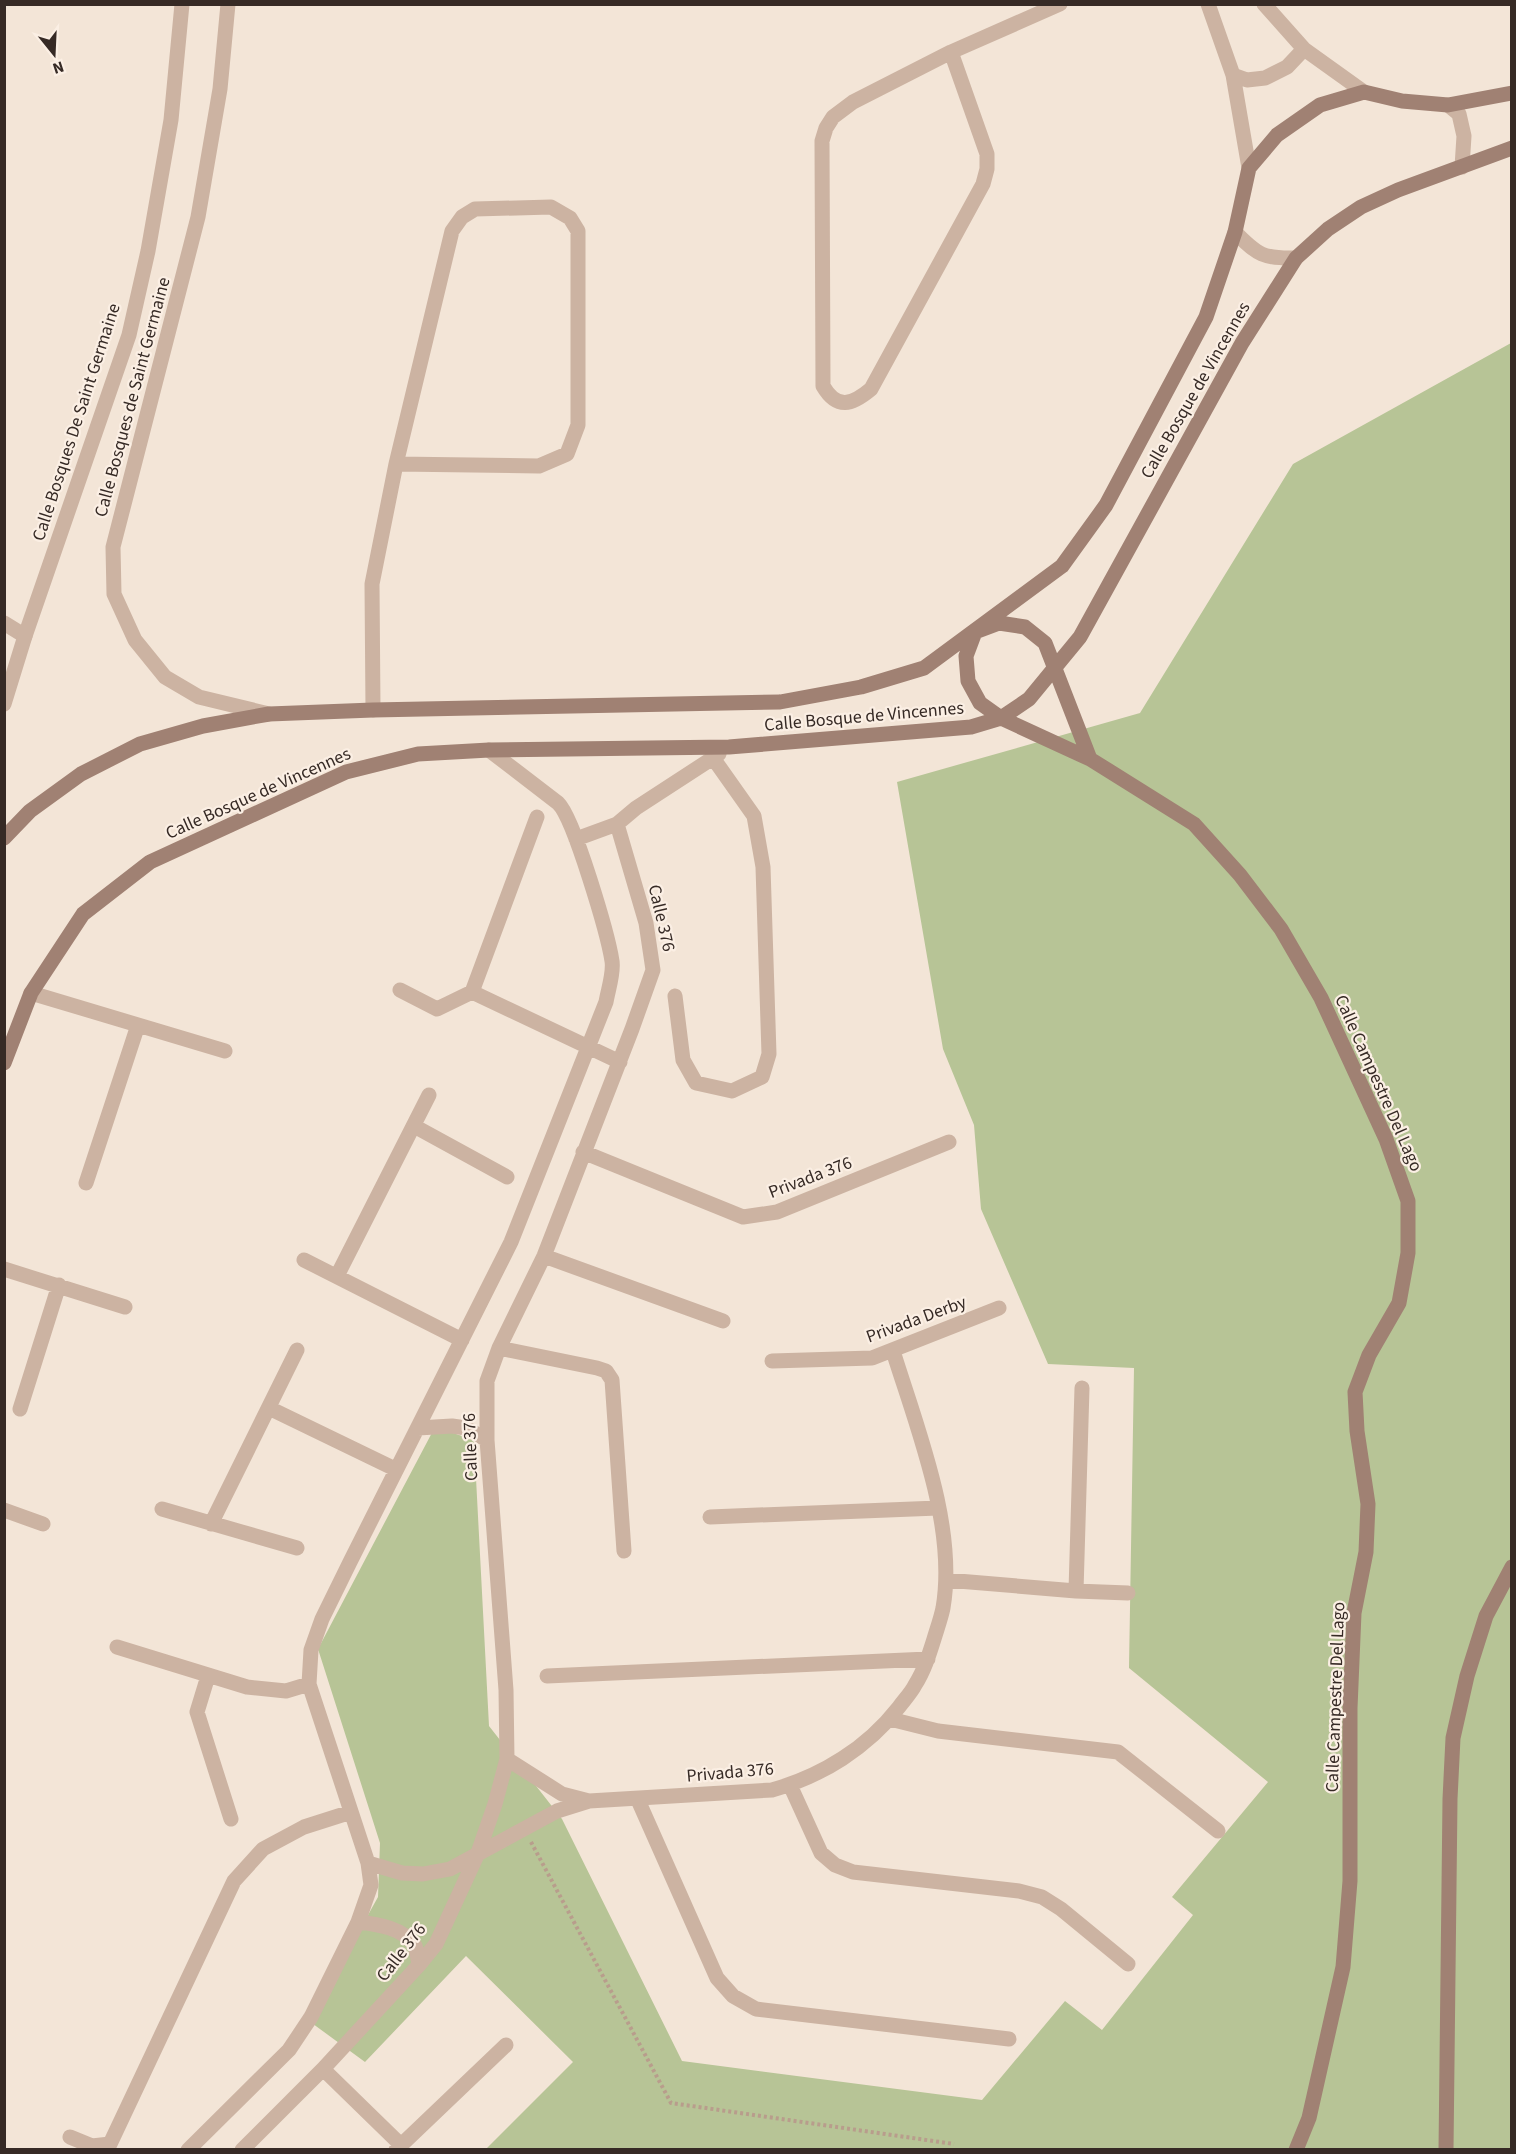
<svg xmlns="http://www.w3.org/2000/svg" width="1516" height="2154" viewBox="0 0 1516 2154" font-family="'Source Sans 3',sans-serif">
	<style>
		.green { fill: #b7c496 }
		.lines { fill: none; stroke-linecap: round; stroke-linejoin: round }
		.path { stroke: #b89d8c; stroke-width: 4; stroke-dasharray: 3 3; stroke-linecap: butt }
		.minor { stroke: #ccb3a2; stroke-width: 15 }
		.tertiary { stroke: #ccb3a2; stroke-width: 15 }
		.secondary { stroke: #a08173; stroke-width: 15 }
		.labels { text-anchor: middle; stroke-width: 4.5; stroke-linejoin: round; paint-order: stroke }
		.street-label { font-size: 18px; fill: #362a25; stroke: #fbefe4 }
	</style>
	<rect width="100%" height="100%" fill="#f3e5d7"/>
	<!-- green -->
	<path class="green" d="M1511,343V2149H486L573,2062L466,1956L365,2062L309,2021L378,1897L380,1843L318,1649L435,1427L474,1440L489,1726L562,1819L682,2061L982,2100L1065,2001L1102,2030L1193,1915L1172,1897L1268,1782L1129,1668L1134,1368L1048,1364L981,1209L974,1125L943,1049L897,782L1140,713L1293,464Z"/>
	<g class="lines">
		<!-- path -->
		<path class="path" d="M531,1842L671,2103L954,2144"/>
		<!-- minor -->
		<path class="minor" d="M951,52L987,154V169L983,184L871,389C852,405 837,410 823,386L822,141L826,128L833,117L853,102L951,52L1060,4
			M4,623L25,636
			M373,710L372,584L396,464L452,231L462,217L475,209L551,207L570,218L578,231V425L567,454L539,466L396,464
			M576,839L617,824L636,808L719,754
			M400,990L437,1009L472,992L537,817
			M472,992L620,1062
			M31,993L225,1051
			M675,996L683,1060L696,1083L732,1091L762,1077L769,1054L763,867L754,816L713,758
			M414,1126L507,1177
			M583,1152L743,1217L777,1212L949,1142
			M86,1183L138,1025
			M544,1256L723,1321
			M304,1260L462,1340
			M4,1269L125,1307
			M337,1276L429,1095
			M499,1348L597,1368L606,1371L612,1380L624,1551
			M772,1361L872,1358L999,1308
			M269,1408L395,1469
			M20,1409L59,1285
			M418,1428L452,1426L466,1428L487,1440
			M162,1509L297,1548
			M4,1510L43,1524
			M710,1517L938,1508
			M211,1524L297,1350
			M946,1580L1076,1591L1128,1593
			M1076,1591L1082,1388
			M117,1647L247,1687L286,1691L309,1684
			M208,1676L197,1712L231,1819
			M547,1676L928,1659
			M890,1719L938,1731L1118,1752L1218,1831
			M507,1759L562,1794L589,1801
			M790,1785L821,1853L835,1865L853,1872L1019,1891L1042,1897L1061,1909L1128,1964
			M638,1800L717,1978L733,1996L756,2009L1009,2039
			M368,1863L402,1873L423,1874L450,1869L557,1811L589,1801L772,1790C822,1776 867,1748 899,1707C904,1700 911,1693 915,1685C924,1671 929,1655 934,1639C937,1629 941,1618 943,1608C957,1527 917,1428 893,1351
			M358,1922C377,1924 404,1928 415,1946C417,1951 418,1960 419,1965
			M323,2069L401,2145
			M70,2137L92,2146L110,2144L234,1881L263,1849L304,1827L351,1812
			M188,2150L289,2050L311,2017L358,1922L371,1885L368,1863L309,1684L311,1650L322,1619L350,1562L511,1242L606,1002C608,990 614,973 612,961C608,935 574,818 558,803L489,750
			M242,2150L323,2069L419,1965L436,1944L478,1853L495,1804L507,1759L506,1690L487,1440V1381L499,1348L544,1256L632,1029L653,970L646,923L617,824
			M396,2150L506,2045"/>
		<!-- tertiary -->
		<path class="tertiary" d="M228,4L220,89L198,217L113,547L114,594L135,640L165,677L199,697L269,714
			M1208,4L1233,75L1249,168
			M1264,4L1304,49L1364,92
			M1233,75L1247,80L1265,78L1287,67L1304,49
			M1448,105L1459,114L1464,136L1462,167
			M1235,232C1257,255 1264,259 1296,258
			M4,704L25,636L129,335L148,251L171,120L182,4"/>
		<!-- secondary -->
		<path class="secondary" d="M1090,759L1045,643L1025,627L999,623L975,632L966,656L968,681L980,703L1001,718L1090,759L1194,824L1240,875L1281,929L1321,998L1386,1139L1408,1201V1253L1399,1303L1369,1355L1355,1392L1357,1431L1368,1504L1366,1552L1354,1613L1350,1708V1881L1343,1967L1309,2118L1296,2150
			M4,838L30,811L81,774L140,744L203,726L269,714L373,710L780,702L861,687L924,668L1062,566L1106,505L1206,317L1235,232L1249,168L1277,135L1320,105L1364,92L1402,101L1448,105L1512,93
			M4,1063L31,993L83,914L150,862L346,772L418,754L489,750L729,747L971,727L1001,718L1029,699L1080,637L1242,343L1296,258L1328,229L1361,207L1398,190L1512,148
			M1446,2150L1450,1799L1453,1738L1467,1676L1486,1616L1512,1567"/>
	</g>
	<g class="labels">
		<!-- street labels -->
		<g class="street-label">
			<text transform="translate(1195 390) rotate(-60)" y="6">Calle Bosque de Vincennes</text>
			<text transform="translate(132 397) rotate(-75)" y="6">Calle Bosques de Saint Germaine</text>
			<text transform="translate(76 422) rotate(-72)" y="6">Calle Bosques De Saint Germaine</text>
			<text transform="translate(864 716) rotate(-5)" y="6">Calle Bosque de Vincennes</text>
			<text transform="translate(258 793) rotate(-24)" y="6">Calle Bosque de Vincennes</text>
			<text transform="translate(662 918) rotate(77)" y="6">Calle 376</text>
			<text transform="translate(1379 1083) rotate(66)" y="6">Calle Campestre Del Lago</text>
			<text transform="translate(810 1177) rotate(-21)" y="6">Privada 376</text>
			<text transform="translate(916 1319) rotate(-20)" y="6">Privada Derby</text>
			<text transform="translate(470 1447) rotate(-92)" y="6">Calle 376</text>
			<text transform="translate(1335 1697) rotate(-88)" y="6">Calle Campestre Del Lago</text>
			<text transform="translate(730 1772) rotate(-5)" y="6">Privada 376</text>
			<text transform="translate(401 1952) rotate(-52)" y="6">Calle 376</text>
		</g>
	</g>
	<!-- border -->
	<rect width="1516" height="2154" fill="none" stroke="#362a25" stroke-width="12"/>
	<!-- north arrow -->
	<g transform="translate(54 54) rotate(162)" stroke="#fbefe4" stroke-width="4.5" paint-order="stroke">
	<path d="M0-4.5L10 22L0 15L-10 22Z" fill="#362a25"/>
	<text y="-9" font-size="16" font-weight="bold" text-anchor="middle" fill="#362a25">N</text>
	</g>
</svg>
